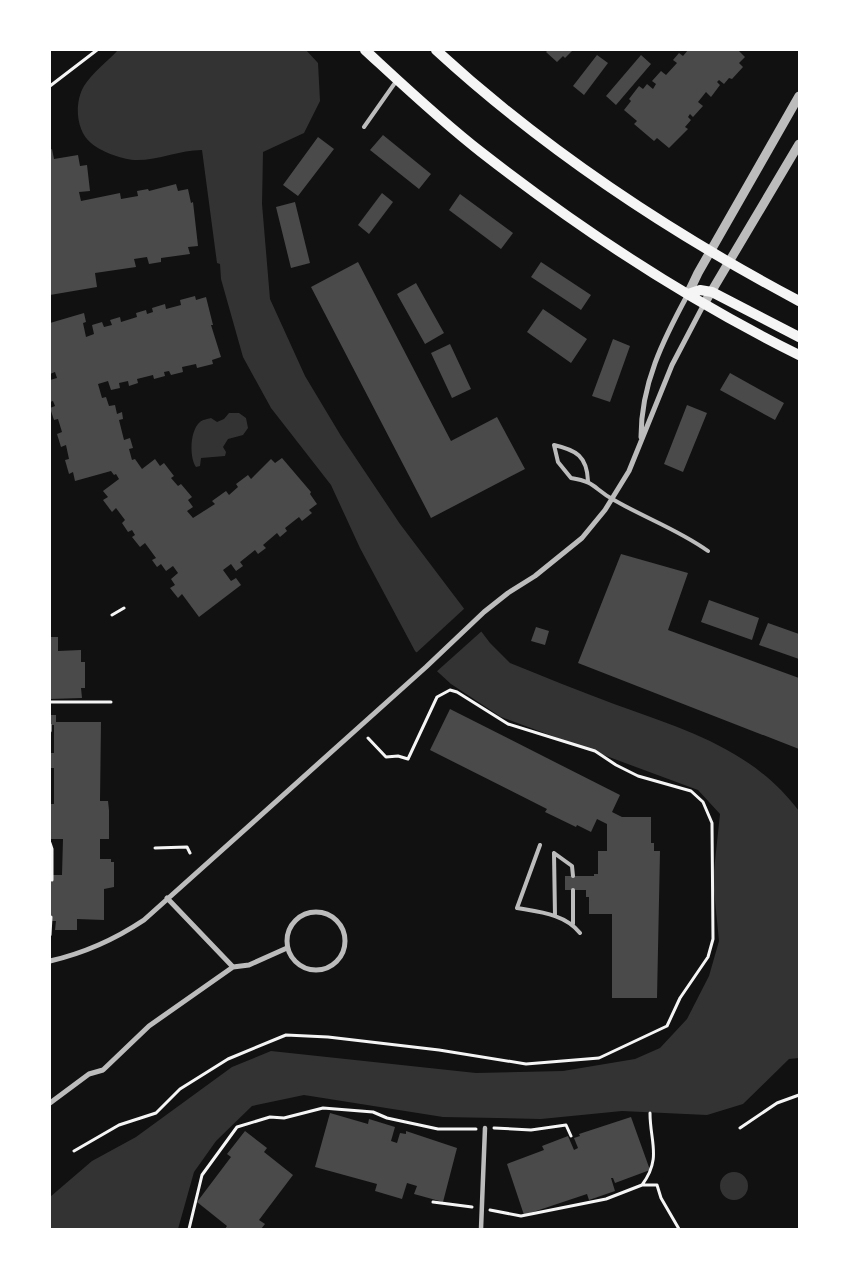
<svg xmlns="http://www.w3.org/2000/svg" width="849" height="1279" viewBox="0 0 849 1279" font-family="Lato,sans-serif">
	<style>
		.water { fill: #333 }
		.pier { fill: #111 }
		.building { fill: #4a4a4a }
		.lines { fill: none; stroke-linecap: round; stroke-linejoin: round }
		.path { stroke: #f5f5f5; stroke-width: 3 }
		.service { stroke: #bcbcbc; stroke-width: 4 }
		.pedestrian { stroke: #bcbcbc; stroke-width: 4.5 }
		.minor { stroke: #bcbcbc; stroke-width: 5 }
		.tertiary { stroke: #bcbcbc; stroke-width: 9 }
		.secondary { stroke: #f5f5f5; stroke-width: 10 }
	</style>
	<rect width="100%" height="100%" fill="#111"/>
	<!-- water -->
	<path class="water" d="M118,50H306L318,63L320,101L304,133L263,152L262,204L270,299L305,376L341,436L400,524L490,643L510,663C545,677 579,691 614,704C685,730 751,748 799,811V1058L789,1059L743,1104L707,1115L622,1111L541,1119L443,1117L304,1095L252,1106L216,1141L194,1172L178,1229H50V1197L92,1161L136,1137L232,1067L271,1051L476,1073L563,1071L635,1059L660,1048L687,1019L709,976L719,941L713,880L720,814L698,790L501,717L451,684L415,651L360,548L331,485L271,408L243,357L221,279L220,264L217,263L202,150C179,150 157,161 134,160C121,159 100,151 91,143C76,131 74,103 84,86C92,73 108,61 118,50Z
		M229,413H239L246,418L248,428L243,435L228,439L223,447L226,452L225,456L201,458L200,466L196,467C189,457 190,430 200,422C202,420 207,419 211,418L217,422L224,419Z
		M720 1186a14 14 0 1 1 28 0a14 14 0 1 1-28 0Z"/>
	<!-- pier -->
	<path class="pier" d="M466,607L483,630L435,673L415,654Z"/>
	<!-- building -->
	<path class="building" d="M548,50H573L565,58L563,56L557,62L546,52Z
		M688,50H738L745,57L739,63L743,67L732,79L729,78L724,84L719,80L717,82L720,85L711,97L706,92L698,102L703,106L693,117L690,114L688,117L691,120L685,127L688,129L669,148L657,138L654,141L634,124L637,121L624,110L631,101L629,99L639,86L643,89L647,84L653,89L656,84L652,81L661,71L666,75L677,63L673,60L679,53L683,56Z
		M597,55L608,63L584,95L573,86Z
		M641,55L651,64L616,105L606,96Z
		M383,135L431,174L419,189L370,150Z
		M318,137L334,149L298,196L283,185Z
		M52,149L54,159L78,155L80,166L87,165L90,191L79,192L81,201L120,193L121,199L138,196L137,191L148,189L149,191L176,184L178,191L188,189L191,203L193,202L198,246L188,247L190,254L161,258V262L149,264L147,257L134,259L136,267L95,273L97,287L50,295V150Z
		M382,193L393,202L369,234L358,225Z
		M460,194L513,233L501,249L449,210Z
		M295,202L310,263L291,268L276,207Z
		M358,262L451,441L497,417L525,469L431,518L311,287Z
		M541,262L591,295L581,310L531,277Z
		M416,283L444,333L425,344L397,294Z
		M195,296L196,300L206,297L213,325H211L221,357L212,360L213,364L197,368L196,364L182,367L183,372L171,375L169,371L164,372L165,376L154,379L153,375L137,379L138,383L129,386L128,381L119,383L120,388L111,390L108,381L98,384L102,398L106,397L109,406L115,405L117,414L122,412L123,419L119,420L124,440L130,438L133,448L129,449L132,460L135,459L142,469L155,459L160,466L164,463L174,476L171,478L178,486L181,484L192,497L188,500L193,507L187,511L193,518L215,504L212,501L226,491L229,495L238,487L236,484L248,475L251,479L271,459L275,463L282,458L311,492L310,494L317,504L309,510L312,513L302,521L299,517L285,528L287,531L280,537L277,533L263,545L266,548L258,554L255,550L240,562L243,566L236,571L231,564L223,570L231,581L236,578L241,585L199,617L182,594L178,598L170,588L175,585L171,579L178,573L173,566L166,571L161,564L157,567L152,560L156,558L145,543L140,547L132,537L135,535L132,530L128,532L122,523L125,520L116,508L112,512L103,500L108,497L103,491L119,479L116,474L114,475L111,471L75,481L73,472L69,474L65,460L69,459L66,445L61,447L57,434L62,432L58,419L54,420L50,408L55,406L53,401L50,402V380L57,378L55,372L50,374V323L84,313L86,322L83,323L86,337L94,334L92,325L102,322L104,327L112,325L110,320L120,317L121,322L137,317L136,313L146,310L147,314L153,312L152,308L165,304L166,309L181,305L180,300Z
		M543,309L587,339L571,363L527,332Z
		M613,339L630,346L610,402L592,396Z
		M450,344L471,389L452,398L431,353Z
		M730,373L784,403L775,420L720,390Z
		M687,405L707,413L683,472L664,464Z
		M621,554L688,573L668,630L799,678V749L578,663Z
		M709,600L759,618L752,640L701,622Z
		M768,623L799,634V659L759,645Z
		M536,627L549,631L545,645L531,641Z
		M50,637H58V651L81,650V662H85V688H81L82,698L50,699Z
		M450,709L620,795L612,812L622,817H651V843H654V851H660L657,998H612V914H589V897H586V890H565V876H594V874H598V851H607V824L597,819L591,832L577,825L576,827L545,812L547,809L430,750Z
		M50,715H56V722H101L100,801H108L109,810V839H100V859H111V862H114V887L104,889V920L77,919V930H55L56,921H52V917H50V880H53V875H62L63,839H50V804H54V768H50V753H54V725H50Z
		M330,1113L368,1124L369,1119L395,1127L391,1141L397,1143L400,1133L406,1134V1131L457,1148L443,1202L414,1194L417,1186L407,1183L402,1199L375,1191L377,1184L315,1167Z
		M631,1117L650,1170L615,1183L613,1178H611L615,1191L589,1200L587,1194L524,1215L507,1164L544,1150L542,1146L568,1136L574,1150L578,1148L574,1138L580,1136L579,1134Z
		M245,1131L267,1148L264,1152L293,1175L259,1220L265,1224L261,1229H225L227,1226L197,1202L231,1157L227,1154Z"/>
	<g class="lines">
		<!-- path -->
		<path class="path" d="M50,86L97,50
			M112,615L124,608
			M50,702H111
			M50,731V725
			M50,843L52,849
			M155,848L187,847L190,853
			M50,849H52V880
			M50,935L51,917
			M650,1113C650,1142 662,1158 642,1185H657L661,1198L679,1229
			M494,1128L531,1130L566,1125L571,1136
			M740,1128L777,1103L799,1095
			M74,1151L119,1125L156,1113L180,1089L228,1059L286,1035L328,1037L439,1050L526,1064L599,1058L667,1026L680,998L708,957L713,939L712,823L703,802L691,791L638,776L616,765L595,751L508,724L457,692L450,690L437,697L408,759L398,756L386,757L368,738
			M433,1202L472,1207
			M490,1210L521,1216L606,1199L642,1185
			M189,1229L202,1175L237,1127L270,1117L284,1118L323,1108L373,1112L387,1118L438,1129H476"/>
		<!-- service -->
		<path class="service" d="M364,127L397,80
			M588,481C587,456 576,450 554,445L558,462L571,478C597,482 593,489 614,500C645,518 679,530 708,551
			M540,845L517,908C540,912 565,914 580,933
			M554,853L555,916
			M554,853L572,866L573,876
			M573,924V890"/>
		<!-- pedestrian -->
		<path class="pedestrian" d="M481,1229L485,1128"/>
		<!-- minor -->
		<path class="minor" d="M641,437C641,384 663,340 688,294
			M287 941a29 29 0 1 1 58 0a29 29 0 1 1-58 0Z
			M50,961C85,953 114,940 144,920L426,667L484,612L508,593L535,576L582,538L605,510L629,471L672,365L704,304
			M233,967L249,965L287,948
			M50,1103L89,1074L103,1070L149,1026L233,967L167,898"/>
		<!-- tertiary -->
		<path class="tertiary" d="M688,294L698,273L799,96
			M704,304L799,144"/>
		<!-- secondary -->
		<path class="secondary" d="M365,50C403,85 441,121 481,152C581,230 686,299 799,355
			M436,50C545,150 669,232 799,301
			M688,294L700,290L712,292L799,337"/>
	</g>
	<!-- border -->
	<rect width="849" height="1279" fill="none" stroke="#ffffff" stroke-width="102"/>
</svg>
